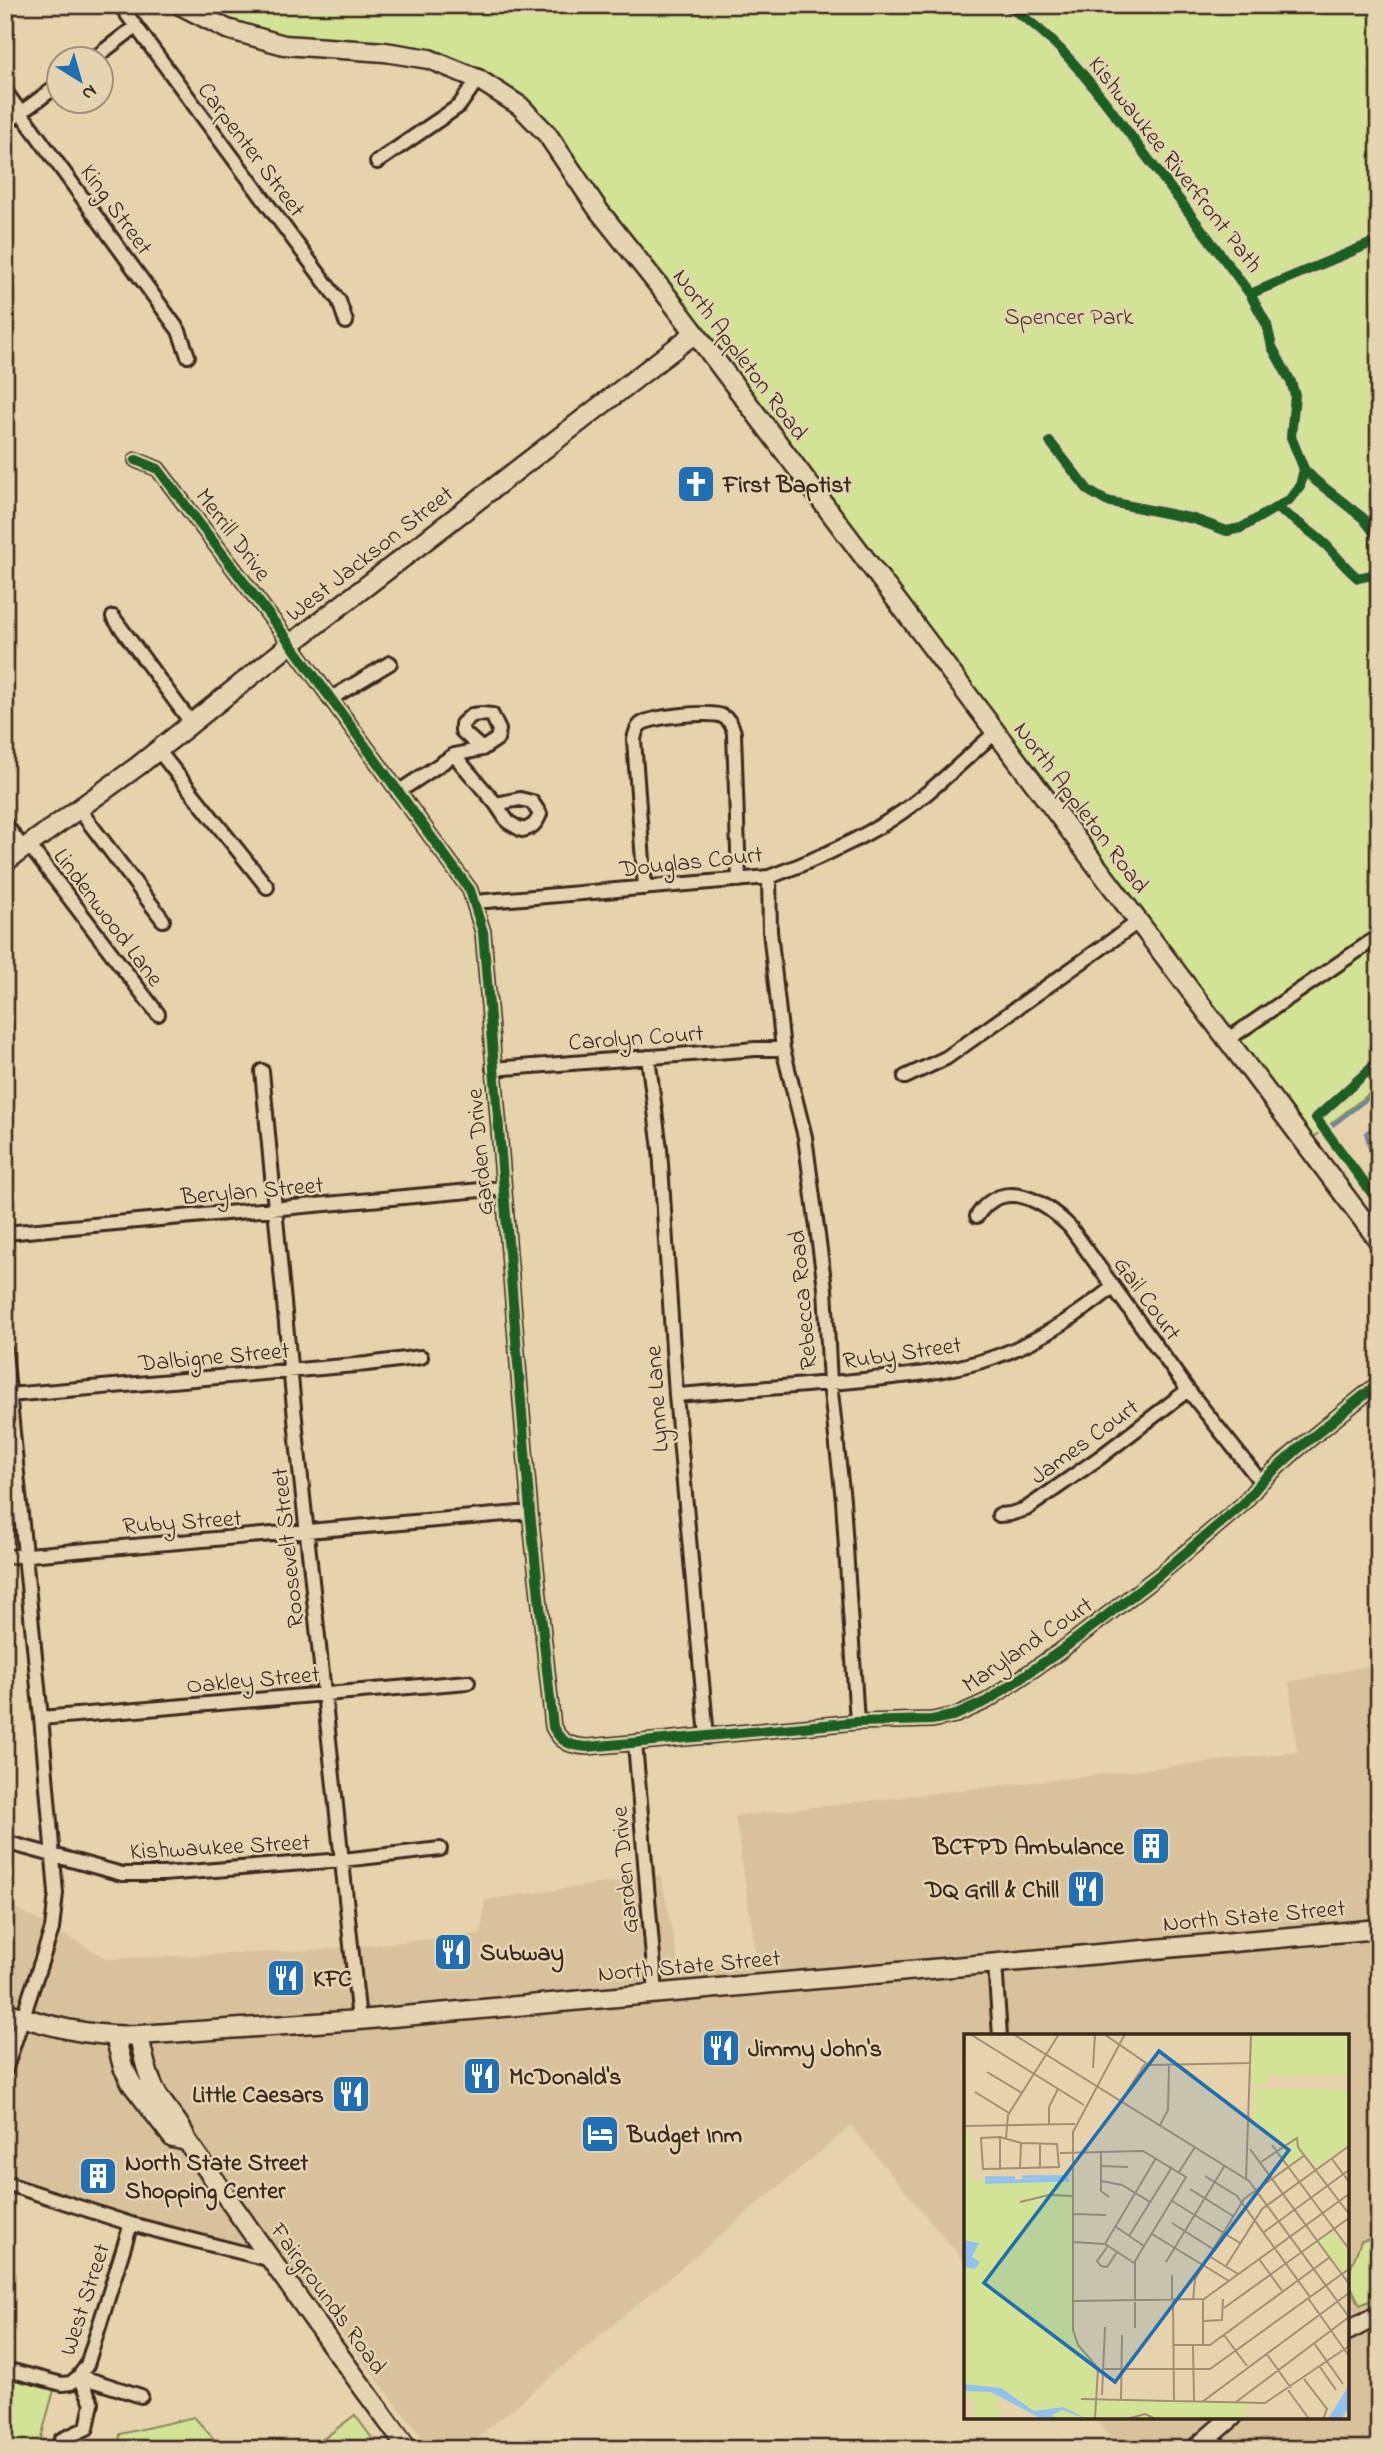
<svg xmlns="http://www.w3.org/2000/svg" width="1384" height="2454" viewBox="0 0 1384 2454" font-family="'Indie Flower',sans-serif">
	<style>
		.built { fill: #d9c29b }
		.green { fill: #d3e396; stroke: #87865a; stroke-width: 2 }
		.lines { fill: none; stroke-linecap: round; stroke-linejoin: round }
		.stream { stroke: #6f859a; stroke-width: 3.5 }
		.street-casing { stroke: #3b2a1e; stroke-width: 18 }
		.secondary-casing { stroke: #3b2a1e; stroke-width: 23 }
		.street { stroke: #e5d4b1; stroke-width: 12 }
		.secondary { stroke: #e5d4b1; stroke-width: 18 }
		.cycleway-casing { stroke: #e5d4b1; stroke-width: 15 }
		.cycleway { stroke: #1b5e20; stroke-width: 10 }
		.labels { text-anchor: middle; stroke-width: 5; stroke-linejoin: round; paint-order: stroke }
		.street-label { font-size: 24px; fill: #3b2a1e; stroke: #e5d4b1 }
		.park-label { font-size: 24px; fill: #4a3c2a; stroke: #e5d4b1 }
		.poi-label { font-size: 24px; font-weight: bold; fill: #3b2a1e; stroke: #e5d4b1; text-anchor: start }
		.inset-river { fill: none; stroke: #92c1ed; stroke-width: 3.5 }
		.inset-road { fill: none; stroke: #a28f73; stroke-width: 2 }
		.view { fill: #1f6fb2; fill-opacity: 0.15; stroke: #1f6fb2; stroke-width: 3.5 }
		.inset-edge { fill: none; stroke: #3b2a1e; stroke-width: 3.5 }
	</style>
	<rect width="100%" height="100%" fill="#e6d2ab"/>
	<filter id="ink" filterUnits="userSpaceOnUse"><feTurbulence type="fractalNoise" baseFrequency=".0143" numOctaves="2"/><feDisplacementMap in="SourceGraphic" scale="14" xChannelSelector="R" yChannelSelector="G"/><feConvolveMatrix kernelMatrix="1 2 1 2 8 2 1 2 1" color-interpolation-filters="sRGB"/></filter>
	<g filter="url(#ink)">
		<!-- built -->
		<path class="built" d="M1379,1664V2449H1119L1093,2417H1347V2036H966V2264L851,2126L464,2449H431L293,2271L5,2177V1902L108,1959L317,1950L481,1934L485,1900L661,1875L680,1972L757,1961L735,1816L1297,1752L1289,1682Z"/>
		<!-- green -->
		<path class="green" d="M180,5H1379V1086L1306,1143L547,134L478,79L284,37L227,29Z
			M1379,2237V2297L1360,2305L1347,2278L1361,2241Z
			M5,2371L55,2386L38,2449H5Z
			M355,2415L380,2449H310Z
			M194,2417L223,2449H119L120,2434Z"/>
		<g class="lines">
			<!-- stream -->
			<path class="stream" d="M1333,1125L1379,1090
				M1377,1177L1366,1133L1379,1123"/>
			<defs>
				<path id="street" d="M120,5L339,301L346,322
					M92,60L135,27
					M5,91L179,331L188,356
					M5,124L60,84
					M377,162L459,106L478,79
					M136,460L158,469L291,644L470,890L483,932L530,1512L553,1727C561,1743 571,1746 588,1747L857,1722L932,1720L956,1715L987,1701L1059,1652L1158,1576L1243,1504L1261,1482L1299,1448L1379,1383
					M113,617L192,724
					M330,699L390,663
					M482,714L492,715L499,730L497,739L482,749L462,731V724L472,715Z
					M158,750L267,887
					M454,755L496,804
					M398,792L454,755L482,749
					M520,799L532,802L540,814C536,824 532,828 522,830L508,822L496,804Z
					M78,808L163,920
					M5,824L23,848
					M28,844L158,1014
					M769,877L770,931L783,1049L805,1137L825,1288L830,1383L843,1500L857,1722
					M645,888L634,740C635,734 636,729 640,725C649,716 711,711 722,716C730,720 732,725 734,733L739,880
					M475,902L769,877C808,863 846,846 882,825C923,801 959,764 995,733
					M1227,1040L1379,936
					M648,1057L660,1149L676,1395L707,1737
					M493,1069L756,1049H783
					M262,1071L298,1450L359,2020
					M905,1077L946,1058L1138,922
					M977,1216C1003,1176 1044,1201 1070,1227L1188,1390L1261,1482
					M5,1233L503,1188
					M5,1351L42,1728L56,1893L52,1929L5,2071
					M9,1395L367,1364L421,1357
					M676,1395C738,1390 801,1386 863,1380C905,1376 948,1372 989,1359C1035,1344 1076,1317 1113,1287
					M999,1515L1010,1514L1026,1509L1099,1458L1188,1390
					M5,1557L530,1512
					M41,1718L468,1682
					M635,1743L656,1993
					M5,1842L122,1874H163L343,1860L440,1849
					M995,1963L1000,2036
					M5,2183L131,2224L271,2260
					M5,2369L62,2384L71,2383L79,2376L141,2396
					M57,2449L61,2440L87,2428L92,2403L79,2376L87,2365L131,2224"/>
				<path id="secondary" d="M180,5L227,29L284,45L385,52L429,59L478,79L520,106L547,134L599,211L671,301L1379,1241
					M5,862L138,766L291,644L695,333
					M5,2012C49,2026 93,2038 139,2035L359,2020L1379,1929
					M139,2035C143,2055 147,2076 157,2094C167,2111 181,2123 187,2141L328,2340L408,2449
					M115,2036L123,2067L132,2084L173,2138L187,2141
					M1347,2331L1379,2315
					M1195,2449L1232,2417"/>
			</defs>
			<!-- street casing -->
			<use href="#street" class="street-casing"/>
			<!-- secondary casing -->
			<use href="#secondary" class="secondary-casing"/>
			<!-- street -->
			<use href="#street" class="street"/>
			<!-- secondary -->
			<use href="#secondary" class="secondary"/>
			<defs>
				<path id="cycleway" d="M1004,5C1057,32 1105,102 1140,148C1177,197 1214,245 1250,294L1267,325L1272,347L1291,382L1295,395L1291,437L1304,469L1300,486L1289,500L1241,528L1227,531L1194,519L1106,501L1089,491L1050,442
					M1250,294L1379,240
					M136,460L158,469L291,644L470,890L483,932L530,1512L553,1727C561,1743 571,1746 588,1747L857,1722L932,1720L956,1715L987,1701L1059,1652L1158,1576L1243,1504L1261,1482L1299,1448L1379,1383
					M1304,469L1316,481L1363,518L1379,539
					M1276,508C1294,519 1311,531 1326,545C1337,556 1345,568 1358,578L1372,575L1379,571
					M1379,1061L1316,1118L1379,1203"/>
			</defs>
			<!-- cycleway casing -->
			<use href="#cycleway" class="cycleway-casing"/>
			<!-- cycleway -->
			<use href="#cycleway" class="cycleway"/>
		</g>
	</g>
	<!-- icons -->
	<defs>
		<symbol id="church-square" viewBox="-11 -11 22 22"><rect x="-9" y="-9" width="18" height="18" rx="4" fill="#1f6fb2" stroke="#e5d4b1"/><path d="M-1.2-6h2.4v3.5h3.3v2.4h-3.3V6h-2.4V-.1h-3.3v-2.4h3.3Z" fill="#fff"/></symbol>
		<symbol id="building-square" viewBox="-11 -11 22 22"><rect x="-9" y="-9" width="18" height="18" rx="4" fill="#1f6fb2" stroke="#e5d4b1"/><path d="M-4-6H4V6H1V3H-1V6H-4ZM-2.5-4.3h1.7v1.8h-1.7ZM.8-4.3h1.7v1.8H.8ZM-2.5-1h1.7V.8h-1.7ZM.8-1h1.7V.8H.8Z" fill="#fff"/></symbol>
		<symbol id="restaurant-square" viewBox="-11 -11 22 22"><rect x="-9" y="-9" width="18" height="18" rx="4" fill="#1f6fb2" stroke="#e5d4b1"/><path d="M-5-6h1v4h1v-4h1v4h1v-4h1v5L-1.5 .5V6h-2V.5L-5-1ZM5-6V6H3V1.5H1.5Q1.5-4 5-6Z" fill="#fff"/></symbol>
		<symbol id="hotel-square" viewBox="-11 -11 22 22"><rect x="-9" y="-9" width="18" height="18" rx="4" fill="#1f6fb2" stroke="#e5d4b1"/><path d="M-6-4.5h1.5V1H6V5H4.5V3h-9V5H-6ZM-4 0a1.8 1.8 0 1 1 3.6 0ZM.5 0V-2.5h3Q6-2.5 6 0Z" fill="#fff"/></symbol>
	</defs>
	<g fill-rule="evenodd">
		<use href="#church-square" x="674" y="462" width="44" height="44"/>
		<use href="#building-square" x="1129" y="1824" width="44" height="44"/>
		<use href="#restaurant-square" x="1064" y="1867" width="44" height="44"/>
		<use href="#restaurant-square" x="431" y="1930" width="44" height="44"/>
		<use href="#restaurant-square" x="264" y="1956" width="44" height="44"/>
		<use href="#restaurant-square" x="699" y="2026" width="44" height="44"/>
		<use href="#restaurant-square" x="460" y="2054" width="44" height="44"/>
		<use href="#restaurant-square" x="329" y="2072" width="44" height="44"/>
		<use href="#hotel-square" x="578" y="2112" width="44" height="44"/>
		<use href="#building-square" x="76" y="2154" width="44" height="44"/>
	</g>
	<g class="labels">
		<!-- street labels -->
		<g class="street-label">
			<text transform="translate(252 149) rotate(53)" y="8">Carpenter Street</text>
			<text transform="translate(1176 164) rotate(52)" y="8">Kishwaukee Riverfront Path</text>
			<text transform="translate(117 209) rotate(54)" y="8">King Street</text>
			<text transform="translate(741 354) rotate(53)" y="8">North Appleton Road</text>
			<text transform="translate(234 534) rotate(53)" y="8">Merrill Drive</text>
			<text transform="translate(369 553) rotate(-38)" y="8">West Jackson Street</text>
			<text transform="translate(1082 807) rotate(53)" y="8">North Appleton Road</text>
			<text transform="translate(691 861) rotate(-6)" y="8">Douglas Court</text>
			<text transform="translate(109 917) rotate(53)" y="8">Lindenwood Lane</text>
			<text transform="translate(636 1037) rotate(-4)" y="8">Carolyn Court</text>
			<text transform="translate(479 1152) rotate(-95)" y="8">Garden Drive</text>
			<text transform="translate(252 1190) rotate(-5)" y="8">Berylan Street</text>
			<text transform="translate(1148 1298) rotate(54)" y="8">Gail Court</text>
			<text transform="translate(802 1300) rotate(-95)" y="8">Rebecca Road</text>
			<text transform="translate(902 1352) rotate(-8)" y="8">Ruby Street</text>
			<text transform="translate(214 1356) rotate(-5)" y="8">Dalbigne Street</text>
			<text transform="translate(656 1399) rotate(-94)" y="8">Lynne Lane</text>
			<text transform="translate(1084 1441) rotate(-36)" y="8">James Court</text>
			<text transform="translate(182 1521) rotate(-4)" y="8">Ruby Street</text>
			<text transform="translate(287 1548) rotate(-96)" y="8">Roosevelt Street</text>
			<text transform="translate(1027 1644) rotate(-34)" y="8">Maryland Court</text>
			<text transform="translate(253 1679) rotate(-5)" y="8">Oakley Street</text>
			<text transform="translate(220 1846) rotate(-3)" y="8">Kishwaukee Street</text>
			<text transform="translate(624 1870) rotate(-95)" y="8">Garden Drive</text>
			<text transform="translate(1254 1915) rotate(-5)" y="8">North State Street</text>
			<text transform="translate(689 1965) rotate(-5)" y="8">North State Street</text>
			<text transform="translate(329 2298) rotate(54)" y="8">Fairgrounds Road</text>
			<text transform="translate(84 2299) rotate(-72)" y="8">West Street</text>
		</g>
		<!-- park labels -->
		<g class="park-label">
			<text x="1069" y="324">Spencer Park</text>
		</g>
		<!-- poi labels -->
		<g class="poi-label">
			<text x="723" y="492">First Baptist</text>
			<text x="1124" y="1854" text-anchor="end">BCFPD Ambulance</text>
			<text x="1059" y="1897" text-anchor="end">DQ Grill &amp; Chill</text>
			<text x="480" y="1960">Subway</text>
			<text x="313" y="1986">KFC</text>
			<text x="748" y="2056">Jimmy John's</text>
			<text x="509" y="2084">McDonald's</text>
			<text x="324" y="2102" text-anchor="end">Little Caesars</text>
			<text x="627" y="2142">Budget Inm</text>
			<text x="125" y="2170">North State Street<tspan x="125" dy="28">Shopping Center</tspan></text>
		</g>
	</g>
	<!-- overview -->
	<g transform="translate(964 2034)">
		<rect width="385" height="385" fill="#e6d2ab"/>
		<path d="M288,0H385V41H304L303,51H288ZM290,54L385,56V109L353,132L340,120L324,131L315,118L324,109L317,104L313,109L304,106L303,94H289ZM7,95V147H109V301L131,329L132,365L282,368V385H92L67,375L44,358L0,350V147H4L0,146V96ZM369,198L385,220V233L378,238L355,207ZM0,357L28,358L36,364L30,371L40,378L35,385H11L10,365L0,363Z" fill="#d3e396"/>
		<path d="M0,206L15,209L8,223L16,228L11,235L0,233ZM0,350L37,354L70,377L99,373L123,385L98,376L88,381L93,385H78L27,358L0,357ZM385,351V373L377,385H364Z" fill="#92c1ed"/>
		<path class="inset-river" d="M58,143H102L105,138M21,144H51M21,148L105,146"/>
		<path class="inset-road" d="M6,0L120,71M49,0L285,147L385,283M140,0L185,31L287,29M129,34L131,0M23,38L58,59M11,58L45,79M157,67L181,30M85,90V73L94,55M196,91L204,76L205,32M0,92L111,90M36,103L57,109L93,110L95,133L19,135L17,104ZM36,103V136M42,104L44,81L95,0M76,110V135M308,111L385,215M286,115L385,250M137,118V157L145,163M96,119L179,117L222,143L171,227V294M368,125L385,148M297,128L333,104L334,113L385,180M137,132L164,133M56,133L57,109M215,138L231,113M241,142L273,162L346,263M282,146L287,0M137,147L158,151L186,168M226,155L269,182M208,167L276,209M56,168L85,161L109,162M109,180L142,181M208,189L249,215M152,193L180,212M300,198L385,136M188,200L265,247M165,202L208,133M109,208L141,210L170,229M141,210L192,124M144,212L133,227L137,232L143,233L153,218M245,222L274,240M295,225L319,258M202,228L261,131M262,232L298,175L385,112M208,241V266M344,264L385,322M239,265V311M209,266L210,367M229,266L231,245L280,165L341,121M109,267L240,265L385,160M260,274L385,184M239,287L258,286L259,265M260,301L283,332M350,309L379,350M209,311H246L366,223M229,311L230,367M302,319L327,354M356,333L372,356M140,335H246L385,235M340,345L363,375L359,385M324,356L345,385M138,361L141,293M117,365L301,369L385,312M157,366L158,301M238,368L385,259M272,368L385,283M131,385L134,334L114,311L109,296V98L161,0M162,385L181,380L192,385"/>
		<path class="view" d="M195,17L325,116L151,348L20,249Z"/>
		<rect width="385" height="385" class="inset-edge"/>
	</g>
	<!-- margin -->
	<rect width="1384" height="2454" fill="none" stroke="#e5d4b1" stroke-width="28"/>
	<rect x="14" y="14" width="1356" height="2426" fill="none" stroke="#3b2a1e" stroke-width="2.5" filter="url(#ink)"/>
	<!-- north arrow -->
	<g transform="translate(80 80) rotate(143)"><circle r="33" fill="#e5d4b1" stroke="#a19076" stroke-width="2"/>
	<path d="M0-5L12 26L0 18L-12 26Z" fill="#1f6fb2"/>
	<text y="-10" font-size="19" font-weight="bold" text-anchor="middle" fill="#3b2a1e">N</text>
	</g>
</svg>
